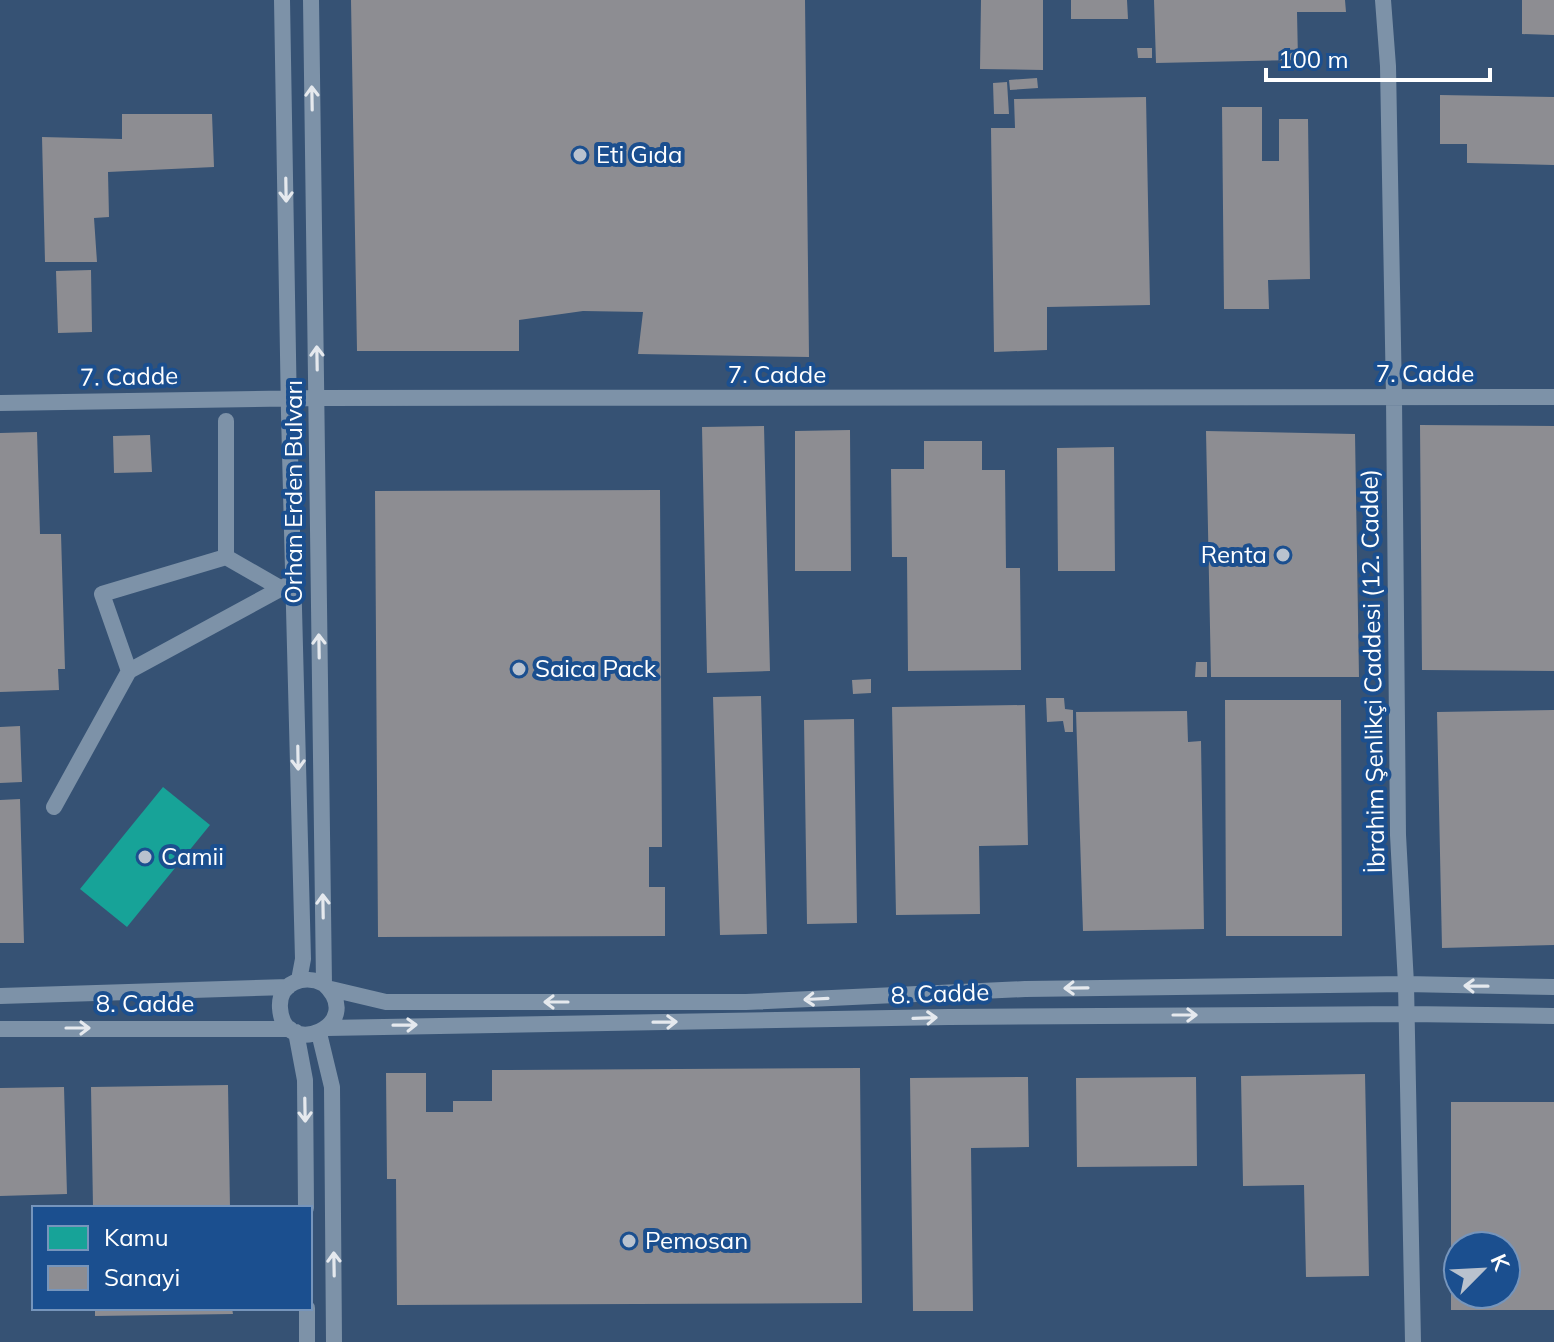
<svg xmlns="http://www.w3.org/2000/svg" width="1554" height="1342" viewBox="0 0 1554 1342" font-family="Mulish,sans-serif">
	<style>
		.public { fill: #17a398 }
		.industry { fill: #8d8d92; fill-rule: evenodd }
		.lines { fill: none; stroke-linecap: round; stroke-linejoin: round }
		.minor { stroke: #7d92a8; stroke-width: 16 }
		.oneway { stroke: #e5e9ee }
		.poi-dot { fill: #b9c2ce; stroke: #1b4f8f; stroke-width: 3 }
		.labels { text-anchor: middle; stroke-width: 8; stroke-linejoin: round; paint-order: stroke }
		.poi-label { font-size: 24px; fill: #fff; stroke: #1b4f8f; text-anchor: start }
		.street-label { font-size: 24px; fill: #fff; stroke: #1b4f8f }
	</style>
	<rect width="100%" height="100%" fill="#365274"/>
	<!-- public -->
	<path class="public" d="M163,787L210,825L127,927L80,889Z"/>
	<!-- industry -->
	<path class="industry" d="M351,0H805L809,357L638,354L643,312L583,311L519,320V351H357Z
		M981,0H1043V70L980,69Z
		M1071,0H1127L1128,19H1071Z
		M1154,0H1345L1346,12H1297L1298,60L1156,63Z
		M1522,0H1554V35L1522,34Z
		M1137,48H1152V58H1138Z
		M1037,78L1038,88L1010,90L1009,80Z
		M1007,82L1009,114H994L993,83Z
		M1440,95L1554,97V165L1467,163V144H1440Z
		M1146,97L1150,305L1047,307V350L994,352L991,128H1015L1014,99Z
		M1222,107H1262V161H1279V119H1308L1310,279L1268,280L1269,309H1224Z
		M122,114H212L214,167L108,172L109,217L94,218L97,262H45L42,137L122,139Z
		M91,270L92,332L58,333L56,271Z
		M1420,425L1554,426V671L1422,670Z
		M764,426L770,671L707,673L702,427Z
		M850,430L851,571H795V431Z
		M1206,431L1355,434L1359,677H1211Z
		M37,432L40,534H61L65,669H58L59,690L0,692V433Z
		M150,435L152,472L114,473L113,436Z
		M924,441H982V470H1005L1006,568H1020L1021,670L908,671L907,557H892L891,469H924Z
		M1114,447L1115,571H1058L1057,448Z
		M660,490L662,847H649V887H665V936L378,937L375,491Z
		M1196,662H1207V677H1195Z
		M871,679V693L853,694L852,680Z
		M761,696L767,934L720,935L713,697Z
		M1046,698H1064L1065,709L1073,710V732H1065L1063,721L1047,722Z
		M1225,700H1341L1342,936H1226Z
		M1025,705L1028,845L979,846L980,914L896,915L892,707Z
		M1554,710V945L1442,948L1437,712Z
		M1187,711L1188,742L1201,741L1204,929L1083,931L1076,712Z
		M854,719L857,923L807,924L804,720Z
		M20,726L22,782L0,783V727Z
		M20,799L24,943H0V800Z
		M860,1068L862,1303L397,1305L396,1179H387L386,1073H426V1112H453V1101H492V1070Z
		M1365,1074L1369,1276L1306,1277L1304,1185L1243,1186L1241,1076Z
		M1028,1077L1029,1147L971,1148L973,1311H913L910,1078Z
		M1196,1077L1197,1166L1077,1167L1076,1078Z
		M228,1085L230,1208H93L91,1087Z
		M64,1087L67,1194L0,1196V1088Z
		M1451,1102H1554V1310H1451ZM1458,1246H1506V1294H1458Z
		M95,1308H232L233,1314L95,1316Z"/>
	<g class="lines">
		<!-- minor -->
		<path class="minor" d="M282,0L289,414L303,959L299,980
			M311,0L324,984C368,1025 283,1061 280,1008C278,982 305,974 324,984
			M1383,0L1388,66L1394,398L1398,835L1406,984L1413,1342
			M0,403L318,398L1554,397
			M226,421V557L280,588
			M129,671L102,594L226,557
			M54,807L129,671L293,582
			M331,989L386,1002H746L1025,989L1406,984L1554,987
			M0,996L288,987
			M327,1028L949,1017L1407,1014L1554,1016
			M0,1029H290
			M296,1032L305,1080L306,1208
			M319,1033L332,1087L334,1342
			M307,1308V1342"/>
	</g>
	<!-- one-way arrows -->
	<defs><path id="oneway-shaft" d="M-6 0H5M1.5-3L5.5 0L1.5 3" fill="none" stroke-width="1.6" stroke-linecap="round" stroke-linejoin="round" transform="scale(2)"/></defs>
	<g class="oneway">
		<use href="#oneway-shaft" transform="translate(312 98) rotate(-91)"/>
		<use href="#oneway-shaft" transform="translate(286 190) rotate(89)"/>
		<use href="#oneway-shaft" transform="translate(317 358) rotate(-91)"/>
		<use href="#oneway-shaft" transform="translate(319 646) rotate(-91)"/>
		<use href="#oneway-shaft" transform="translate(298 758) rotate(89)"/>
		<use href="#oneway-shaft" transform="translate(323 906) rotate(-91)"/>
		<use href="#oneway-shaft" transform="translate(1476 986) rotate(-179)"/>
		<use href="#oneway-shaft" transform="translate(1076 988) rotate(179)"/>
		<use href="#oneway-shaft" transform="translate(816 999) rotate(177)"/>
		<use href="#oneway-shaft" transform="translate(556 1002) rotate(-180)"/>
		<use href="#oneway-shaft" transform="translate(1185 1015)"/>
		<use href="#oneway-shaft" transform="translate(925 1018) rotate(-2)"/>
		<use href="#oneway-shaft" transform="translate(665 1022) rotate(-1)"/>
		<use href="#oneway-shaft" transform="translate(405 1025) rotate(-1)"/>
		<use href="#oneway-shaft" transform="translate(78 1028)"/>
		<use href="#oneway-shaft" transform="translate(305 1110) rotate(89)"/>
		<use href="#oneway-shaft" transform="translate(334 1264) rotate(-91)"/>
	</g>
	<!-- markers -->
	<g class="poi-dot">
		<circle cx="580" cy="155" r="8"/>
		<circle cx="1283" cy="555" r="8"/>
		<circle cx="519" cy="669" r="8"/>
		<circle cx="145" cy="857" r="8"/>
		<circle cx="629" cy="1241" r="8"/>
	</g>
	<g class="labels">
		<!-- poi labels -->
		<g class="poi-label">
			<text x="596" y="163">Eti Gıda</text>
			<text x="1267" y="563" text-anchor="end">Renta</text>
			<text x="535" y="677">Saica Pack</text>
			<text x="161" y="865">Camii</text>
			<text x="645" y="1249">Pemosan</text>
		</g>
		<!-- street labels -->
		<g class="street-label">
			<text x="1425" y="382">7. Cadde</text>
			<text x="777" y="383">7. Cadde</text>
			<text transform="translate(129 377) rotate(-1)" y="8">7. Cadde</text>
			<text transform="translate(294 492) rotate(-90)" y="8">Orhan Erden Bulvarı</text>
			<text transform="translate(1373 671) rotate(-91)" y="8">İbrahim Şenlikçi Caddesi (12. Cadde)</text>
			<text transform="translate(940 994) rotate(-2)" y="8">8. Cadde</text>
			<text x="145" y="1012">8. Cadde</text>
		</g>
	</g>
	<!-- legend -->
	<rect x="32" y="1206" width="280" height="104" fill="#1b4f8f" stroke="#7695bc" stroke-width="2"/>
	<rect x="48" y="1226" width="40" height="24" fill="#17a398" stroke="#7695bc" stroke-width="2"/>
	<text x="104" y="1246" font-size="24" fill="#ffffff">Kamu</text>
	<rect x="48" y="1266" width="40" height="24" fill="#8d8d92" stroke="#7695bc" stroke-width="2"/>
	<text x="104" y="1286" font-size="24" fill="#ffffff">Sanayi</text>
	<!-- north arrow -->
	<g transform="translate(1482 1270) rotate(66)"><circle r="38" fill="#1b4f8f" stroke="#7695bc" stroke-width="2"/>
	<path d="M0-6L14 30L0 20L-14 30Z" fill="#b9c2ce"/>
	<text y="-12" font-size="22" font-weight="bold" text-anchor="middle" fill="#ffffff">K</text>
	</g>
	<!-- scale -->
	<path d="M1266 68v12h224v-12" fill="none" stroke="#ffffff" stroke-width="4"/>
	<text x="1278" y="68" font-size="24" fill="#ffffff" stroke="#1b4f8f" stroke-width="6" paint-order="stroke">100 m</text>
</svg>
